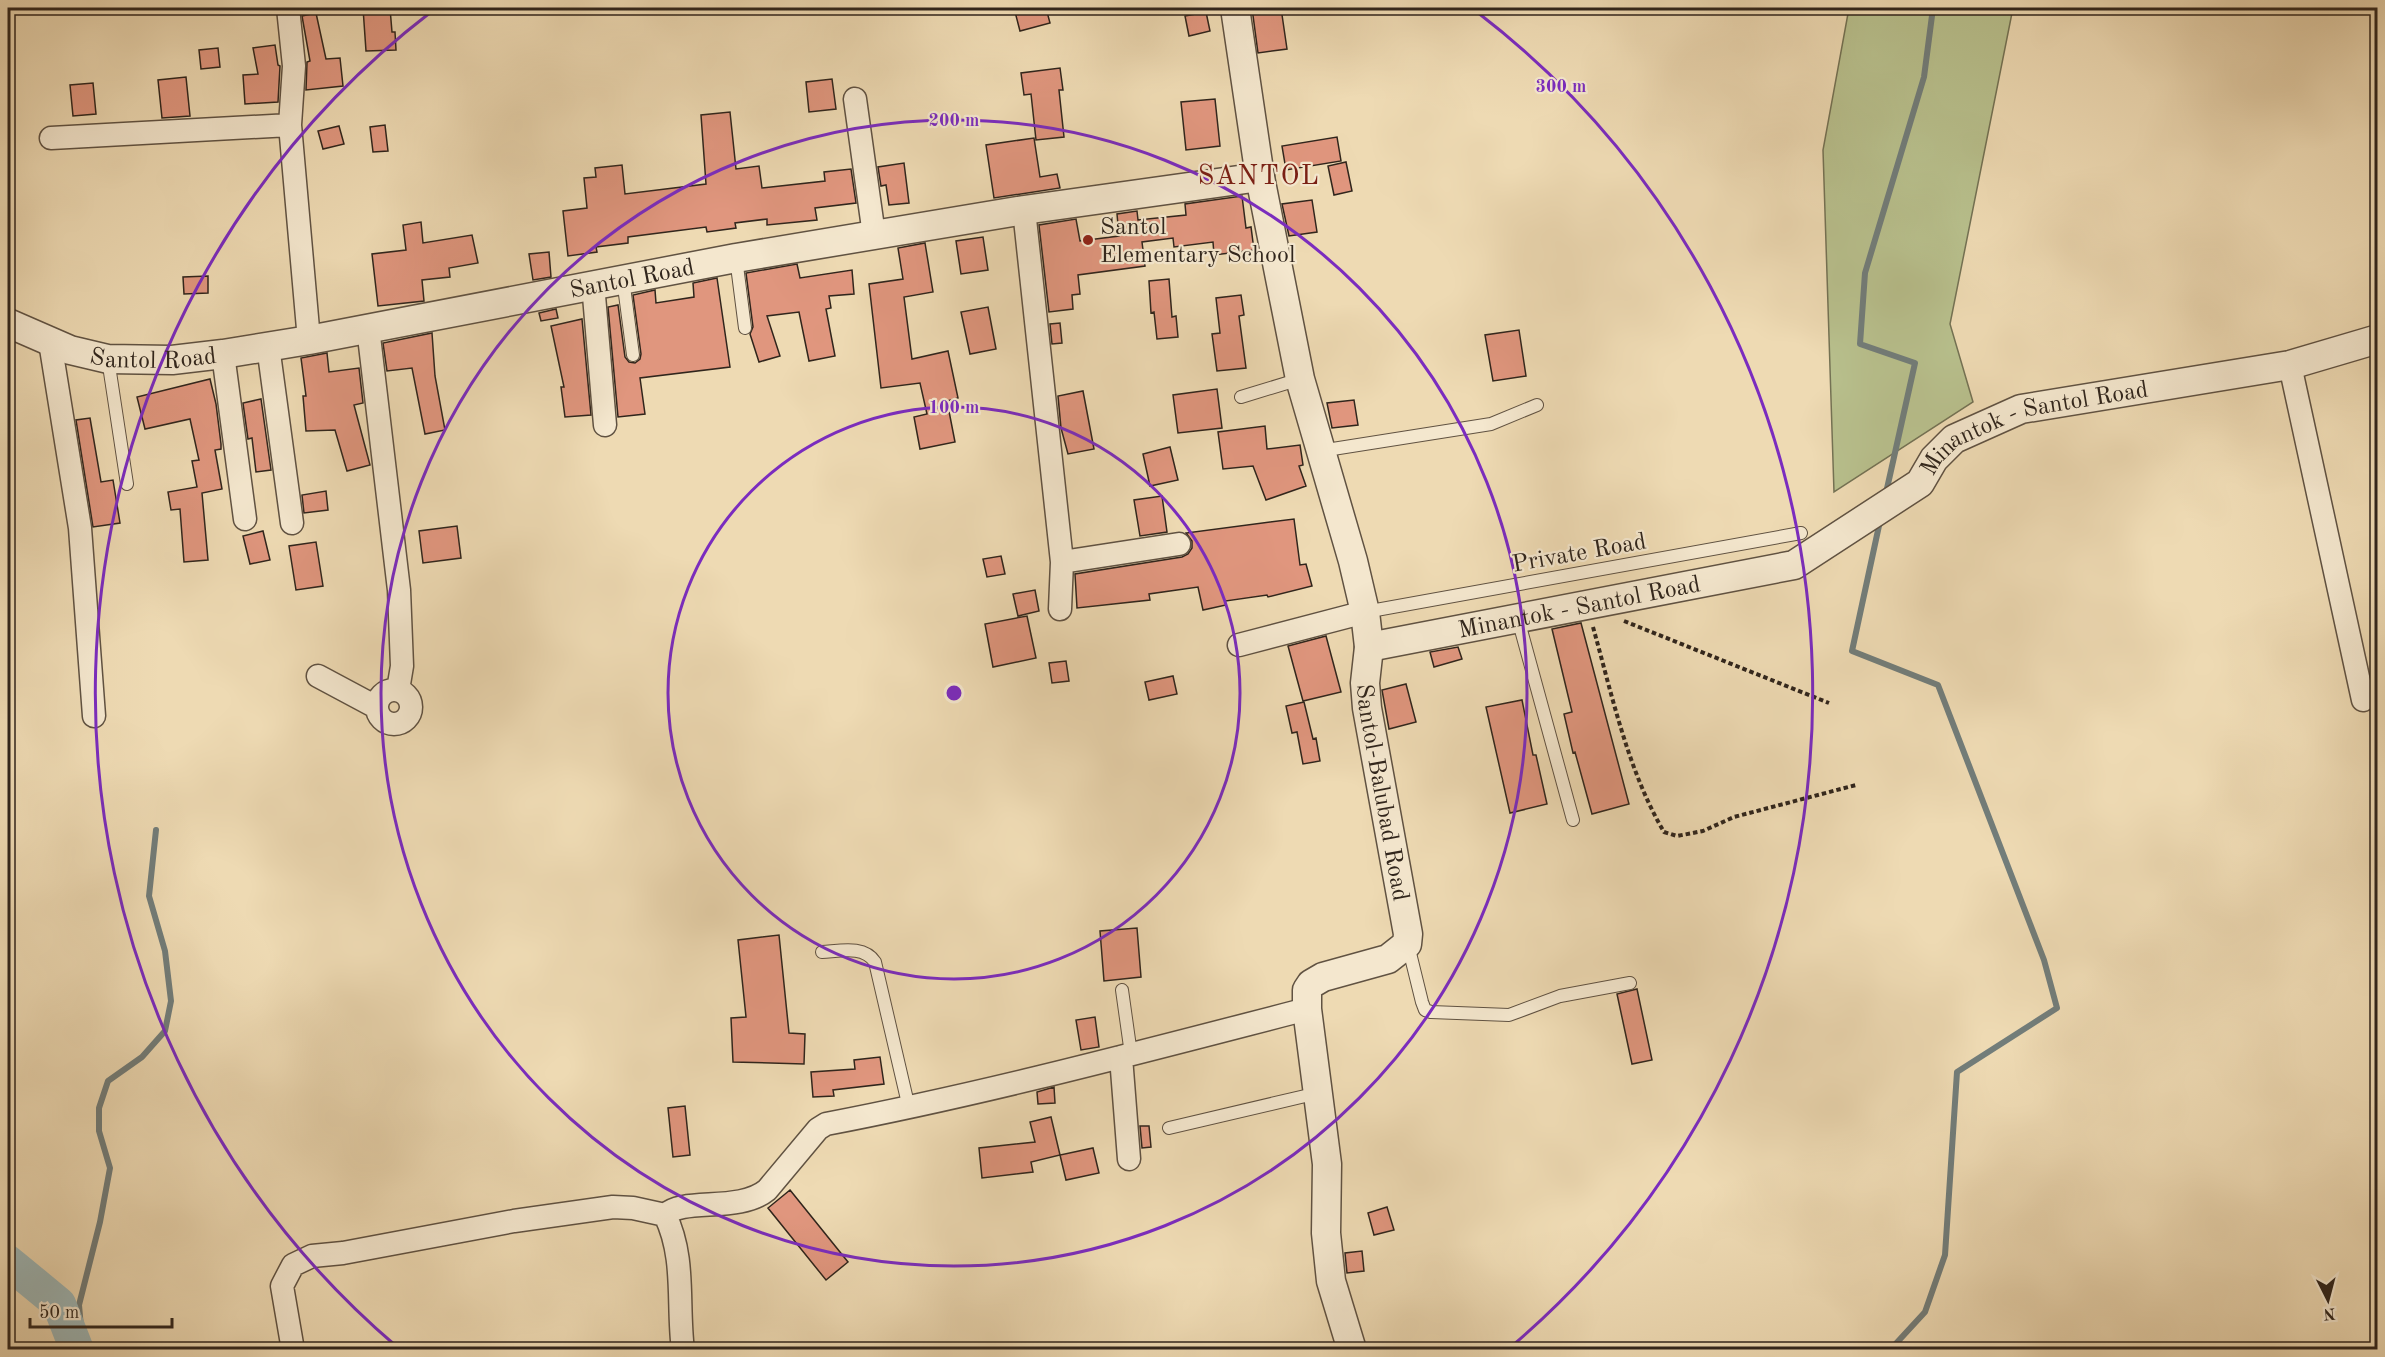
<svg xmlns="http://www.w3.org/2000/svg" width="2385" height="1357" viewBox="0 0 2385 1357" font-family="'Old Standard TT',serif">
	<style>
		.green { fill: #b8c08d; stroke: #747254; stroke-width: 1.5 }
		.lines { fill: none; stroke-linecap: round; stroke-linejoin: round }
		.stream { stroke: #727d7a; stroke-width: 6 }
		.river { stroke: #9eb8b8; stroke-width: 34 }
		.building { fill: #e0967e; stroke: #30251c; stroke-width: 1.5 }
		.service-casing { stroke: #605242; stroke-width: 14 }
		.minor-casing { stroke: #605242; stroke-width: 25 }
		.tertiary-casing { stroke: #605242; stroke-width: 31 }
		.path { stroke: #30251c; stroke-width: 4; stroke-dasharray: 4.5 3; stroke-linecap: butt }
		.service { stroke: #f4e7ce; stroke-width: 12 }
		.minor { stroke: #f4e7ce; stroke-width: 22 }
		.tertiary { stroke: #f4e7ce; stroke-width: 28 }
		.ring { fill: none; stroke: #7b2cbf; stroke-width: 3 }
		.poi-dot { fill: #8f2418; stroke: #f4e7ce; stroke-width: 2 }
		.labels { text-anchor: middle; stroke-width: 4.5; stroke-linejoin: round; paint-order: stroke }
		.poi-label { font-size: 24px; fill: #30251c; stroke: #f4e7ce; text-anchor: start }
		.street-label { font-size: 24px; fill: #30251c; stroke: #f4e7ce }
		.quarter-label { font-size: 27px; letter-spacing: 1.5px; fill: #7a1f14; stroke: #f4e7ce }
		.centre { fill: #7b2cbf; stroke: #f4e7ce; stroke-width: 3 }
		.ring-label { font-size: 18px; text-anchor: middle; font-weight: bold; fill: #7b2cbf; stroke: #f4e7ce; stroke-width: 4.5; stroke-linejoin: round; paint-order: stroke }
	</style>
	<rect width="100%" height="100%" fill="#eedab3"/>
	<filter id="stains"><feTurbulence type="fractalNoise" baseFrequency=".00333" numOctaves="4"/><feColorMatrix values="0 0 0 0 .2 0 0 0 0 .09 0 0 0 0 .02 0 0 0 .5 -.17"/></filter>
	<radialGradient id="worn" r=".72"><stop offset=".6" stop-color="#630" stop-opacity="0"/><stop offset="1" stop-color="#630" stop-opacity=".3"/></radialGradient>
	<!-- green -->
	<path class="green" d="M1849,8H2013L1950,324L1973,402L1834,492L1823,150Z"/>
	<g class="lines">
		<!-- stream -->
		<path class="stream" d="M8,28L11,55L8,76
			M1886,493L1915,363L1860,344L1865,273L1924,77L1933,8
			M1880,521L1852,651L1938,685L2044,960L2057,1008L1957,1072L1945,1255L1925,1312L1890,1350
			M83,1350L79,1305L100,1222L110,1168L99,1131V1108L108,1081L142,1057L165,1031L171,1001L165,951L149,896L156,830"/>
		<!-- river -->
		<path class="river" d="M8,1262L59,1304L77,1350"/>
	</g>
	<!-- building -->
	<path class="building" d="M363,8H390L392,32H395L396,50L366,51Z
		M1014,8H1046L1050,23L1020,31Z
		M1252,8H1281L1287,49L1258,53Z
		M1206,12L1210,31L1189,36L1185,16Z
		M316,13L326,59L340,58L343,86L306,90L307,62L310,61L302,16Z
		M275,45L278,65L280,66L278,102L245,104L243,75L258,74L253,48Z
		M218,48L220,67L201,69L199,50Z
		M1060,68L1063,90H1059L1064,137L1036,140L1031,94L1024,95L1021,73Z
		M186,77L190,116L162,118L158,80Z
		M832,79L836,109L809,112L806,82Z
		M93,83L96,114L73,116L70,85Z
		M1215,99L1220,146L1186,150L1181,102Z
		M730,112L736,169L759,166L762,188L825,181L824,172L851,169L856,203L815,208L817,220L767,225V219L735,223L736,228L707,232L706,227L628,237V243L596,247L597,252L568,256L563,211L587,208L584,178L596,177L595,168L622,165L625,194L706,184L701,115Z
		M385,125L388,151L373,152L370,127Z
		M339,126L344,144L323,149L318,131Z
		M1337,137L1341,161L1286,170L1282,146Z
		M1034,138L1040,177L1057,174L1060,188L994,198L986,145Z
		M1346,162L1352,191L1334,195L1328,166Z
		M904,163L909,203L889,205L886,185L881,186L878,167Z
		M1242,196L1246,228L1251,227L1254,250L1214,255L1213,242L1174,247L1173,238L1142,242L1145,266L1078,275L1080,294L1072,295L1073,309L1049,312L1039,225L1076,219L1080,241L1119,236L1117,214L1137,211L1138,220L1186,215L1185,204Z
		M1312,200L1317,232L1289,236L1282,204Z
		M421,222L423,243L472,235L478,263L449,268L450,277L422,280L424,301L378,306L372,254L406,250L403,225Z
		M983,237L988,270L961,274L956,241Z
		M925,243L933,292L904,297L912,359L948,351L958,398L947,401L955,442L920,449L914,417L927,414L920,383L881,388L869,284L903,279L898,248Z
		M549,252L551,277L533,280L529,254Z
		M797,264L800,278L852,270L854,294L829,296L831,308L826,309L835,356L809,361L799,312L767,316L780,356L759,362L750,334L753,327L746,273Z
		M208,276V293L184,294L183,277Z
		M717,278L730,367L640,378L645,414L618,417L608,307L618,305L625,357L629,362L635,363L640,359L641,354L633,295L655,290L656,303L694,297L693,283Z
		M1169,279L1172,317L1176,316L1178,337L1157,339L1154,312L1151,313L1149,281Z
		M1241,295L1244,315L1239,316L1246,368L1217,371L1212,334L1220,333L1216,298Z
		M988,307L996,349L970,354L961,312Z
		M556,309L558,318L541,321L539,313Z
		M582,319L591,415L565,417L561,387H564L551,326Z
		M1060,323L1062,343L1052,344L1050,324Z
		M1519,330L1526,376L1493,381L1485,335Z
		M432,333L435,376L445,430L425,434L412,368L387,371L383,343Z
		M327,353L329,372L359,368L363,403L354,405L370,465L347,471L335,430L306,431L303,396H306L301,358Z
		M210,379L216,404L221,444V449L215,450L222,489L202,493L208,560L184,562L180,509L171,510L168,492L197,487L192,461L199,460L190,419L145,429L137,397Z
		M1217,389L1222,428L1178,433L1173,395Z
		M1083,391L1094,449L1068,454L1061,428L1058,396Z
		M261,399L271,470L256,472L252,438L248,439L243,403Z
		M1354,400L1358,425L1332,428L1327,403Z
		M90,418L101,482L113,480L120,523L93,527L76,420Z
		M1265,426L1267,449L1300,445L1303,465L1299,466L1306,486L1266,500L1253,466L1223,469L1218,432Z
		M1170,447L1178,480L1150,486L1143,454Z
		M326,491L328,510L304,513L302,495Z
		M1162,496L1167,532L1140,536L1134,500Z
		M1294,519L1300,565L1306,564L1312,586L1268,597L1267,595L1225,601L1226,605L1203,610L1198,587L1149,594L1150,600L1077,608L1075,574L1182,557L1188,554L1192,548V541L1186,533Z
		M457,526L461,558L423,563L419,531Z
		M263,531L270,560L250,564L243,536Z
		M316,542L323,586L296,590L289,546Z
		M1001,556L1005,574L987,577L983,559Z
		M1035,590L1039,611L1018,616L1013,594Z
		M1027,616L1036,658L993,667L985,624Z
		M1581,623L1629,804L1592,814L1575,752L1573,753L1564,714L1572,712L1552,629Z
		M1326,636L1341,692L1303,701L1288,646Z
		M1458,647L1462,659L1434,667L1430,652Z
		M1066,661L1069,681L1052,683L1049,663Z
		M1173,676L1177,694L1149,700L1145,682Z
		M1406,684L1416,722L1389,729L1382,690Z
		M1522,700L1533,755H1536L1547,804L1510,813L1486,707Z
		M1304,702L1313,739L1316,738L1320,761L1303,764L1297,732L1292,733L1286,706Z
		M1137,928L1141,977L1104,981L1100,931Z
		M779,935L789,1033L805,1034L804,1064L733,1062L731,1018L746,1017L738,940Z
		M1637,989L1652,1060L1632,1064L1617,994Z
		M1095,1017L1099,1047L1081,1050L1076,1020Z
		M880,1057L884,1084L833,1090L834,1096L813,1097L811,1072L855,1069L854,1060Z
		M1054,1087L1055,1103L1038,1104L1037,1092Z
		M685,1106L690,1155L673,1157L668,1108Z
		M1051,1117L1060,1155L1031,1162L1033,1172L982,1178L979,1148L1035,1142L1030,1122Z
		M1140,1126H1149L1151,1147L1142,1148Z
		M1093,1148L1099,1173L1066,1180L1060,1155Z
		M790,1190L848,1262L826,1280L768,1208Z
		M1387,1207L1394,1230L1374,1235L1368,1213Z
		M1362,1251L1364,1271L1347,1273L1345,1253Z"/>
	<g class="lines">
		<defs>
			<path id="service" d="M736,258L745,328
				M623,279L633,355
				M108,359L127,484
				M1241,397L1300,379
				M1320,451L1491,424L1537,405
				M1365,612L1801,533
				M1518,619L1573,820
				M1408,945L1422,1002L1425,1010L1431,1012L1509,1015L1560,996L1630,983
				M822,952C840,951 864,945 875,962L909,1108
				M1122,990L1131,1054
				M1169,1128L1318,1093"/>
			<path id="minor" d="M288,8L294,66L290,125L309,340
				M855,99L874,235
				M51,138L290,125
				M1024,210L1062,562L1060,609
				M593,284L605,425
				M368,328L399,590L402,666L398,690
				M50,342L80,528L94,716
				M268,346L292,523
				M223,354L245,519
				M2290,365L2363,700
				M1062,562L1179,544
				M1239,645L1365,612
				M318,676L376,707
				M377 707a17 17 0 1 1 34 0a17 17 0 1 1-34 0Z
				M1121,1057L1129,1159
				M665,1215C683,1197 739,1213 767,1190L818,1129L826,1124C988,1093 1148,1050 1307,1009
				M293,1350L282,1286L293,1265L312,1256L343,1253L514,1221L613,1207L633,1208L665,1215C686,1258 677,1304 683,1350"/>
			<g id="tertiary">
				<path id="s1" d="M1235,8L1260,177L1300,379L1353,561L1365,612L1369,647L1365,683L1367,708L1408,934L1407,944L1388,959L1323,977L1311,984L1307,990V1009L1327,1164L1326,1233L1331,1281L1352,1350"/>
				<path id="s2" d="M8,323L70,350L108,359L172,360L223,354L309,340L736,258L1024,210L1260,177"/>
				<path id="s3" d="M1369,647L1794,565L1920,483L1934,459L1954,439L2021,409L2290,365L2378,339"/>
			</g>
		</defs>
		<!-- service casing -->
		<use href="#service" class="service-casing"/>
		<!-- minor casing -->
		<use href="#minor" class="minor-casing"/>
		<!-- tertiary casing -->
		<use href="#tertiary" class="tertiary-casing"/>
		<!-- path -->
		<path class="path" d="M1624,621L1829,703
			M1593,627C1612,695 1628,771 1664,832L1677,836L1703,831L1734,817L1856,785"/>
		<!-- service -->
		<use href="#service" class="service"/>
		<!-- minor -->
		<use href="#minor" class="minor"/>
		<!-- tertiary -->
		<use href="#tertiary" class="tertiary"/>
	</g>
	<!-- distance rings -->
	<g class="ring">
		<circle cx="954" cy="693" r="286"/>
		<circle cx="954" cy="693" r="573"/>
		<path d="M396 1346A859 859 0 0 1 431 12M1477 12A859 859 0 0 1 1512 1346"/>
	</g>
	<!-- markers -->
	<circle class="poi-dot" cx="1088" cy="240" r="6"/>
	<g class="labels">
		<!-- poi labels -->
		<g class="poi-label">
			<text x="1100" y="234">Santol<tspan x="1100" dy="28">Elementary School</tspan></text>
		</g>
		<!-- street labels -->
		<g class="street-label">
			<text dy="8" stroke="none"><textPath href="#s2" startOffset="638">Santol Road</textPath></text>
			<text dy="8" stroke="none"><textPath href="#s2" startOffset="152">Santol Road</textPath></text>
			<text dy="8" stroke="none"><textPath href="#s3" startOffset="718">Minantok - Santol Road</textPath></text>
			<text transform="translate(1579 552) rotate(-10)" y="8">Private Road</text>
			<text dy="8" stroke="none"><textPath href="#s3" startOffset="214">Minantok - Santol Road</textPath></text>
			<text dy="8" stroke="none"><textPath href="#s1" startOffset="801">Santol-Balubad Road</textPath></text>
		</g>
		<!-- quarter labels -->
		<g class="quarter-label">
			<text x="1259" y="184">SANTOL</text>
		</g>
	</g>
	<circle cx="954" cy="693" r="9" class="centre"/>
	<g class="ring-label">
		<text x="1561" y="92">300 m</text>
		<text x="954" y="126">200 m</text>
		<text x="954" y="413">100 m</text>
	</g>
	<!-- margin -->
	<rect width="2385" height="1357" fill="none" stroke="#eedab3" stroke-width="30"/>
	<rect x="9" y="9" width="2367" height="1339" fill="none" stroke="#30251c" stroke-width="3"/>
	<rect x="15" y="15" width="2355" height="1327" fill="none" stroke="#30251c" stroke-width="1.5"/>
	<!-- north arrow -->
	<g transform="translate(2328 1300) rotate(174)" stroke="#f4e7ce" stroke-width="4.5" paint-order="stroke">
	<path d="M0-4.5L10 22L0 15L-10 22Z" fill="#30251c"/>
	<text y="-9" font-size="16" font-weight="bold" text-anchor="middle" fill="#30251c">N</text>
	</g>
	<!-- scale -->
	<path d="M30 1318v9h142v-9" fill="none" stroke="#30251c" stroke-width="3"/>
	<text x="39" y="1318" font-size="18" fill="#30251c" stroke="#f4e7ce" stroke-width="4.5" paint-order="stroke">50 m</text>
	<rect width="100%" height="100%" filter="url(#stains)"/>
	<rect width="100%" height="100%" fill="url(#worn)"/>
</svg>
